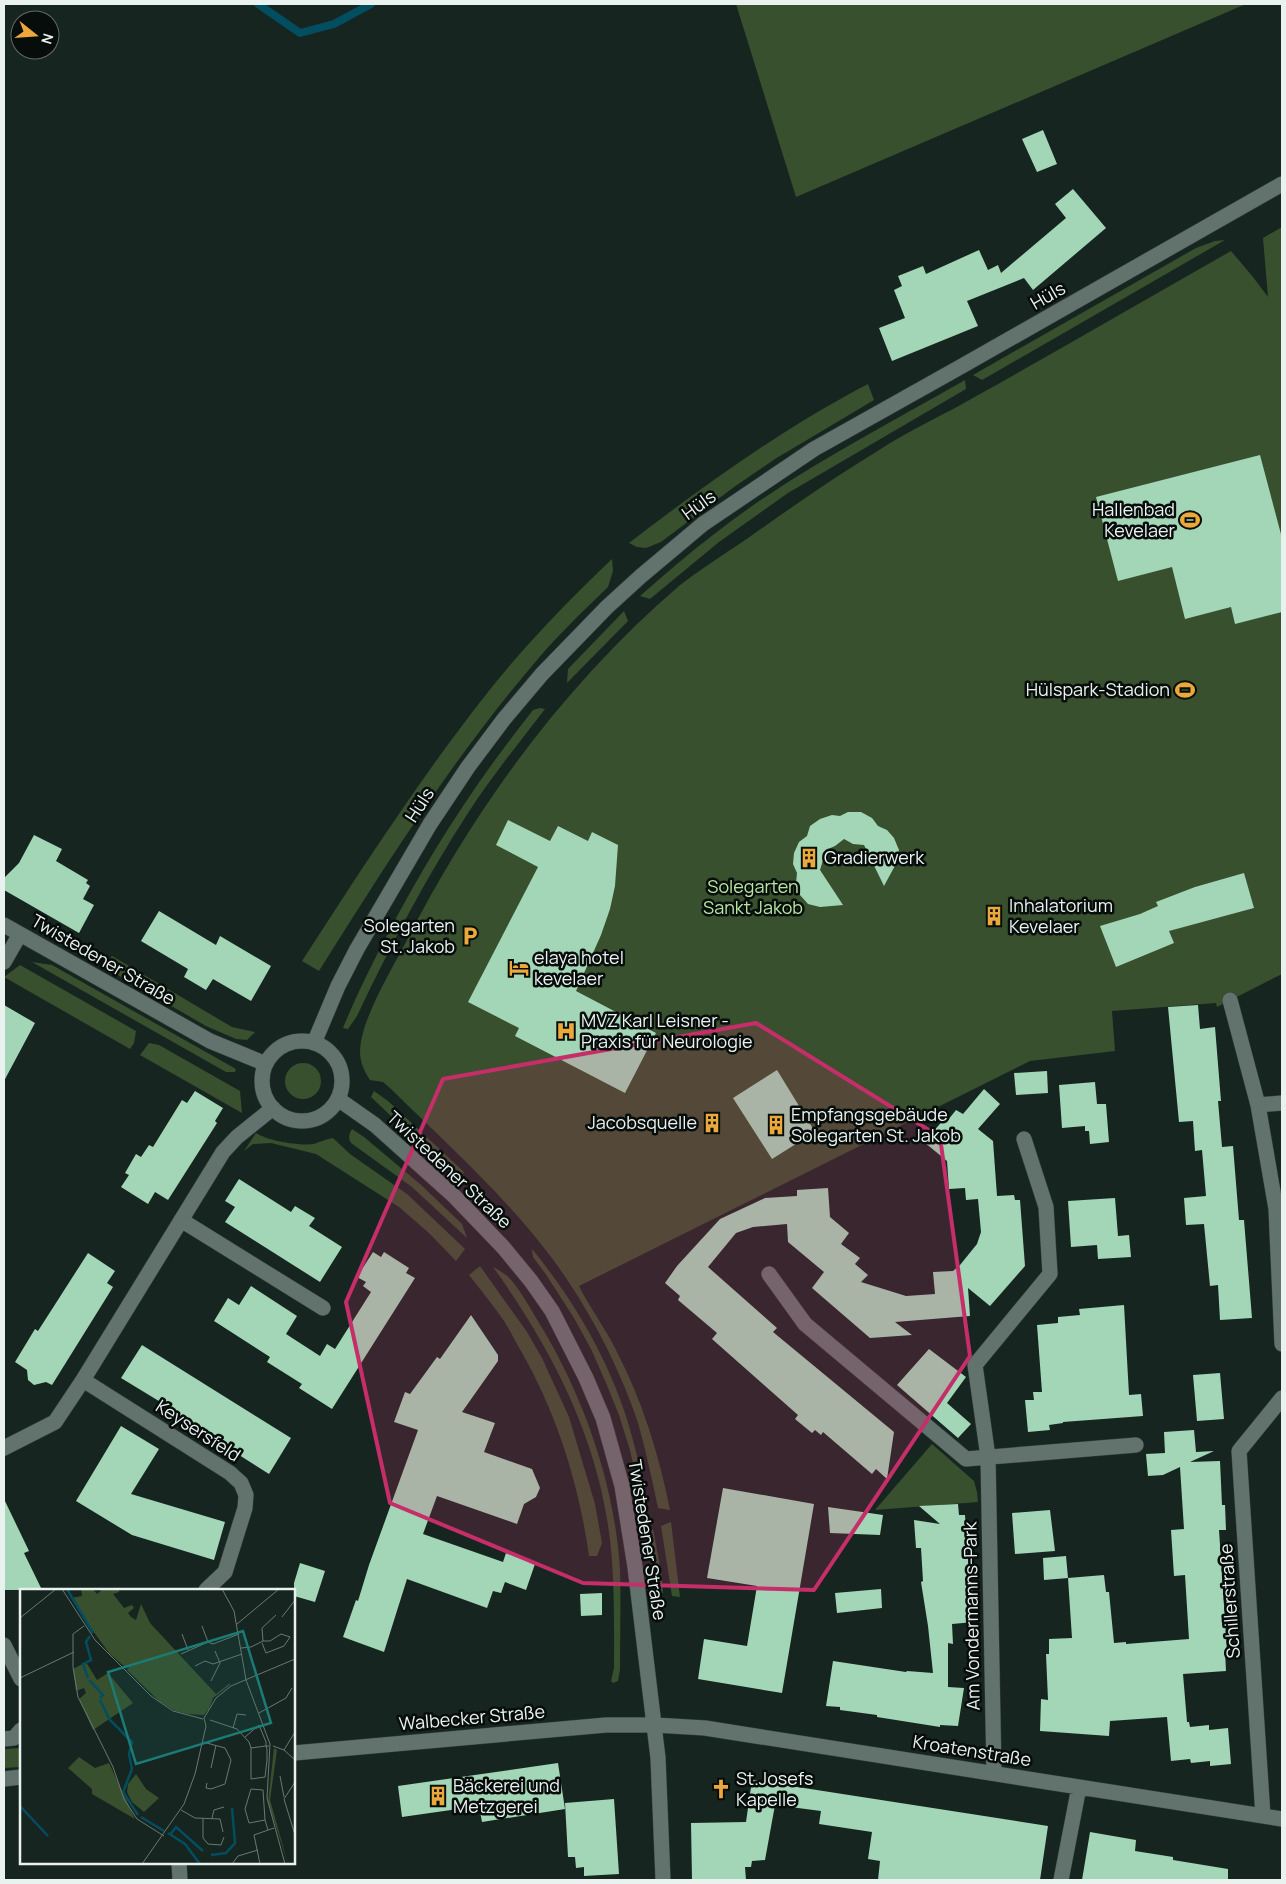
<svg xmlns="http://www.w3.org/2000/svg" width="1286" height="1884" viewBox="0 0 1286 1884" font-family="Manrope,sans-serif">
	<style>
		.green { fill: #38502d }
		.lines { fill: none; stroke-linecap: round; stroke-linejoin: round }
		.stream { stroke: #004e5f; stroke-width: 8 }
		.building { fill: #a2d6b6 }
		.minor-casing { stroke: #36403d; stroke-width: 16 }
		.minor { stroke: #62726d; stroke-width: 15 }
		.marked { fill: #c62e6a; fill-opacity: 0.2; stroke: #c62e6a; stroke-width: 4; stroke-linejoin: round }
		.labels { text-anchor: middle; stroke-width: 5; stroke-linejoin: round; paint-order: stroke }
		.street-label { font-size: 18px; fill: #e9f2ef; stroke: #070d0b }
		.poi-label { font-size: 18px; fill: #e9f2ef; stroke: #070d0b; text-anchor: start }
		.park-label { font-size: 18px; fill: #b7e5a2; stroke: #070d0b }
		.inset-river { fill: none; stroke: #004e5f; stroke-width: 2.5 }
		.inset-road { fill: none; stroke: #6b7773; stroke-width: 1 }
		.view { fill: #1a7c74; fill-opacity: 0.15; stroke: #1a7c74; stroke-width: 2.5 }
		.inset-edge { fill: none; stroke: #e9f2ef; stroke-width: 2.5 }
	</style>
	<rect width="100%" height="100%" fill="#172521"/>
	<!-- green -->
	<path class="green" d="M736,4H1246L796,197Z
		M1282,227V974L1217,1007L1216,1003L1112,1011L1115,1051L1030,1061L579,1286C590,1308 605,1328 616,1350C642,1400 659,1454 670,1510L658,1508C652,1479 646,1451 638,1423C619,1365 585,1301 548,1253C502,1193 445,1142 391,1089L383,1082L370,1080C364,1071 360,1062 360,1051C361,1019 391,971 406,942C474,808 565,684 679,586C702,568 728,552 751,536C792,507 833,478 876,452C909,430 946,414 980,394C1064,347 1147,299 1231,251L1253,277L1268,297L1263,238Z
		M1215,241L1225,240L982,380L973,375L1196,248Z
		M965,380L966,389L788,493L719,542L650,599L640,596C664,575 688,554 713,535C790,474 880,429 965,380Z
		M868,384L874,400L775,459L734,487L661,542L646,548L637,547L629,543C703,486 785,427 868,384Z
		M612,559L613,571L608,587C582,612 555,638 532,666C451,761 385,866 319,971L302,961C361,870 420,778 488,692C525,645 568,601 612,559Z
		M624,611L628,621L567,683L568,669Z
		M540,708L545,709C519,743 492,776 468,813C426,878 390,946 357,1016L348,1029L343,1028C355,998 370,968 385,939C428,856 475,783 533,710Z
		M112,956L232,1027L255,1032L247,1040L236,1039L206,1026L109,970L107,964Z
		M32,962L52,965L236,1069L235,1072H226Z
		M20,965L136,1031L134,1043L130,1049L4,977Z
		M149,1043L159,1045L240,1091L242,1113L140,1055Z
		M285 1081a18 18 0 1 1 36 0a18 18 0 1 1-36 0Z
		M374,1091L388,1101L464,1172L458,1180L371,1097Z
		M352,1129L364,1137L420,1184L462,1224L467,1238L412,1187L351,1143C348,1138 349,1134 352,1129Z
		M256,1133C268,1141 299,1146 314,1144C320,1142 326,1139 333,1138L350,1154L407,1194L465,1249L456,1261L429,1233L399,1207L316,1154L271,1143L253,1144L244,1151Z
		M476,1186L506,1218L497,1217L470,1192Z
		M532,1249C579,1306 618,1376 635,1448C640,1466 643,1485 647,1504L641,1499L630,1450L619,1415L606,1383L591,1349L574,1318L547,1276L533,1257Z
		M480,1266L527,1332L542,1358L569,1417L595,1504L602,1543L597,1556H589C579,1484 557,1414 521,1351C515,1341 510,1330 504,1321C493,1305 481,1290 469,1275Z
		M493,1267C497,1269 502,1272 506,1275C517,1283 536,1318 544,1331C586,1403 615,1487 620,1570C621,1603 620,1636 620,1669L618,1681L613,1683L611,1681L614,1668C614,1623 615,1576 609,1532C596,1434 550,1346 493,1267Z
		M932,1444L974,1481L977,1492L978,1502L875,1510Z
		M671,1522L680,1597L672,1596L661,1526Z
		M653,1529L662,1577L663,1593L660,1594L648,1534Z
		M21,1748V1767L4,1768V1749Z"/>
	<g class="lines">
		<!-- stream -->
		<path class="stream" d="M258,4L300,33L334,24L371,4"/>
	</g>
	<!-- building -->
	<path class="building" d="M1043,130L1057,164L1037,172L1022,139Z
		M1073,189L1106,228L1033,290L1024,278L967,301L978,326L892,361L879,328L905,318L894,290L902,286L898,276L923,266L926,274L979,250L988,270L998,265L1001,273L1066,218L1055,204Z
		M1260,455L1282,538V612L1235,624L1231,607L1185,619L1172,567L1118,581L1096,497Z
		M848,812H861L872,818L878,826L887,830L894,838L899,850L897,862L884,886L864,845L853,844L844,839L835,846L826,850L820,870L843,905L820,907L808,904L800,895L796,883L797,873L793,864L794,853L799,842L807,836L810,826L820,819L832,815L840,816Z
		M508,820L550,841L558,826L588,841L592,832L618,845L615,886L610,909L601,935L576,991L656,1033L625,1093L515,1036L519,1028L468,1002L538,867L496,845Z
		M34,835L62,849L56,861L88,880L86,883L90,886L83,899L94,905L79,933L4,890V878L19,863Z
		M1244,873L1254,908L1169,931L1174,943L1116,967L1100,926L1140,914L1158,906L1156,902L1195,887Z
		M159,911L216,945L220,936L271,966L251,1001L213,979L206,990L184,977L188,969L141,941Z
		M4,1005L35,1023L4,1081Z
		M1198,1005L1200,1029L1215,1027L1221,1101H1218L1222,1147L1233,1146L1239,1220H1244L1252,1318L1220,1320L1218,1285L1210,1286L1204,1224L1186,1225L1184,1198L1206,1196L1202,1150L1195,1151L1193,1121L1179,1122L1168,1007Z
		M777,1070L815,1132L772,1159L733,1098Z
		M1047,1071L1048,1093L1016,1095L1014,1073Z
		M1095,1082L1097,1104H1106L1109,1142L1090,1144L1089,1131H1085V1126L1062,1128L1059,1085Z
		M984,1089L1000,1104L978,1129L993,1141L997,1196L1014,1195L1015,1200H1020L1025,1266L990,1306L968,1288L970,1316L895,1322L912,1335L870,1338L812,1288L824,1272L788,1242L787,1224L753,1227L736,1233L708,1267L777,1328L773,1332L894,1432L887,1479L876,1469L872,1474L823,1432L821,1435L815,1430L812,1433L795,1419L798,1415L712,1339L717,1333L678,1300L680,1296L665,1283L677,1266L720,1219L765,1198L797,1196V1190L828,1188L830,1217L849,1233L841,1244L860,1258L855,1264L868,1275L861,1282L906,1296L935,1294L933,1272L953,1271L960,1265L977,1244L981,1232L978,1199L966,1200L965,1188L949,1189L947,1161L924,1142L946,1117L948,1120L956,1110L963,1114Z
		M195,1091L223,1108L215,1121L217,1123L168,1200L155,1192L148,1204L121,1187L129,1175L125,1173L136,1154L141,1157L149,1145L153,1147L182,1100L187,1103Z
		M239,1179L291,1212L295,1206L315,1218L309,1226L342,1247L320,1282L225,1222L235,1207L225,1201Z
		M1115,1198L1118,1236L1129,1235L1131,1257L1098,1259L1097,1245L1071,1247L1068,1201Z
		M373,1252L381,1257L384,1252L409,1268L406,1273L415,1278L332,1409L299,1388L302,1384L267,1362L270,1357L214,1321L228,1298L239,1305L251,1286L297,1316L286,1334L320,1356L327,1344L335,1349L371,1292L363,1286L366,1282L357,1277Z
		M88,1253L115,1271L107,1283L113,1287L52,1385L46,1382L34,1385L28,1380L27,1370L15,1362L35,1329L38,1331Z
		M1124,1305L1129,1395L1141,1394L1143,1416L1063,1422V1423L1049,1425L1050,1430L1028,1432L1025,1400H1034L1033,1392H1042L1037,1325L1058,1323V1317L1080,1315L1079,1309Z
		M471,1315L498,1355V1361L462,1412L495,1423L484,1452L532,1469L540,1488L536,1497L524,1504L517,1524L437,1496L423,1534L503,1562L506,1553L535,1564L526,1590L505,1582L501,1593L493,1591L487,1608L407,1579L384,1652L343,1637L356,1600L358,1601L369,1565L418,1430L394,1422L405,1392L410,1394L437,1357L440,1359Z
		M142,1345L291,1438L269,1474L170,1411L172,1409L121,1378Z
		M929,1349L966,1377L947,1403L971,1424L958,1438L897,1385Z
		M1220,1373L1224,1419L1197,1421L1193,1375Z
		M121,1426L159,1449L131,1494L225,1522L214,1560L132,1535L76,1501Z
		M1194,1430L1196,1452L1214,1451L1190,1462L1220,1461L1222,1505H1225L1226,1530H1219L1227,1651H1225L1226,1671L1183,1674L1187,1722H1189L1190,1727L1209,1725V1730L1228,1728L1231,1764L1210,1766V1761L1191,1763L1190,1759L1171,1761L1167,1717L1110,1721L1109,1736L1040,1731L1041,1699L1048,1700L1046,1654H1049V1639L1072,1638L1068,1578L1104,1575L1106,1592H1109L1114,1643L1126,1642V1644L1189,1639L1185,1575L1174,1576L1171,1530L1184,1529L1180,1467L1163,1475L1148,1476L1146,1454L1165,1453L1164,1432Z
		M723,1488L814,1504L782,1693L698,1679L704,1639L747,1646L757,1586L707,1578Z
		M4,1499L29,1551L24,1553L42,1590H4Z
		M958,1504L959,1515H965L970,1584H972L974,1622L952,1624L953,1644L948,1643V1687L964,1688L958,1726L940,1725V1727L877,1717V1715L840,1710V1707L826,1706L833,1661L906,1672L907,1671L933,1673L928,1626L921,1582L923,1581L921,1548H916L914,1520L940,1524L919,1506Z
		M828,1507L883,1515L880,1535L830,1533Z
		M1050,1510L1055,1551L1015,1554L1012,1513Z
		M1066,1556L1068,1578L1044,1580L1043,1558Z
		M300,1563L325,1571L315,1602L294,1596V1583Z
		M881,1589L882,1608L837,1613L835,1593Z
		M602,1593V1615L581,1616L580,1594Z
		M558,1763L565,1809L482,1822L479,1806L402,1817L398,1786Z
		M752,1780L1048,1826L1040,1880H878L880,1861L868,1859L872,1832L819,1824L821,1811L775,1805L765,1860L752,1861L751,1867H745L746,1880H692L691,1823L746,1822Z
		M614,1799L619,1874L584,1876V1867L576,1868L575,1857H568L565,1803Z
		M1090,1832L1136,1840L1135,1851L1173,1857V1860L1228,1869V1880H1082Z"/>
	<g class="lines">
		<defs>
			<path id="minor" d="M4,925L210,1041L266,1064
				M4,962L20,934
				M1230,1000L1258,1105L1276,1209L1282,1344
				M262 1081a40 40 0 1 1 80 0a40 40 0 1 1-80 0Z
				M314,1043L338,986L357,949L430,824L468,767L504,719L542,674L607,607L641,576L703,524L814,449L962,366L1282,184
				M338,1099L375,1125L454,1196L503,1247L531,1281L552,1311L586,1378L603,1418L622,1486L635,1567L658,1758L663,1880
				M1258,1105L1282,1103
				M181,1220L323,1308
				M769,1274L805,1324L966,1459L1136,1445
				M83,1380L230,1473L241,1483L246,1495L245,1508L225,1572L206,1590
				M4,1448L55,1422L83,1380L223,1152L237,1137L273,1108
				M4,1645L21,1679
				M4,1739L14,1738L21,1730
				M294,1753L606,1725H655L705,1728L1282,1819
				M994,1773L988,1457L975,1365L1050,1274L1046,1207L1024,1139
				M4,1779L21,1777
				M1263,1816L1239,1451L1282,1398
				M179,1863L180,1880
				M1061,1880L1079,1787"/>
		</defs>
		<!-- minor casing -->
		<use href="#minor" class="minor-casing"/>
		<!-- minor -->
		<use href="#minor" class="minor"/>
	</g>
	<!-- marked area -->
	<path class="marked" d="M756,1023L940,1137L970,1356L814,1590L583,1583L390,1503L346,1302L443,1079Z"/>
	<!-- icons -->
	<defs>
		<symbol id="stadium-bare" viewBox="-9 -9 18 18"><path d="M0-5a6.5 5 0 1 0 0 10a6.5 5 0 1 0 0-10ZM-3.5-1.8h7v3.6h-7Z" fill="#eda83b" stroke="#070d0b" stroke-width="2.5" paint-order="stroke"/></symbol>
		<symbol id="building-bare" viewBox="-9 -9 18 18"><path d="M-4-6H4V6H1V3H-1V6H-4ZM-2.5-4.3h1.7v1.8h-1.7ZM.8-4.3h1.7v1.8H.8ZM-2.5-1h1.7V.8h-1.7ZM.8-1h1.7V.8H.8Z" fill="#eda83b" stroke="#070d0b" stroke-width="2.5" paint-order="stroke"/></symbol>
		<symbol id="parking-bare" viewBox="-9 -9 18 18"><path d="M-3.5-5.5H1a3.5 3.5 0 0 1 0 7H-1V5.5H-3.5ZM-1-3.4V-.6H.8a1.4 1.4 0 0 0 0-2.8Z" fill="#eda83b" stroke="#070d0b" stroke-width="2.5" paint-order="stroke"/></symbol>
		<symbol id="hotel-bare" viewBox="-9 -9 18 18"><path d="M-6-4.5h1.5V1H6V5H4.5V3h-9V5H-6ZM-4 0a1.8 1.8 0 1 1 3.6 0ZM.5 0V-2.5h3Q6-2.5 6 0Z" fill="#eda83b" stroke="#070d0b" stroke-width="2.5" paint-order="stroke"/></symbol>
		<symbol id="hospital-bare" viewBox="-9 -9 18 18"><path d="M-5-5h3v3.5h4V-5h3V5h-3V1.5h-4V5h-3Z" fill="#eda83b" stroke="#070d0b" stroke-width="2.5" paint-order="stroke"/></symbol>
		<symbol id="church-bare" viewBox="-9 -9 18 18"><path d="M-1.2-6h2.4v3.5h3.3v2.4h-3.3V6h-2.4V-.1h-3.3v-2.4h3.3Z" fill="#eda83b" stroke="#070d0b" stroke-width="2.5" paint-order="stroke"/></symbol>
	</defs>
	<g fill-rule="evenodd">
		<use href="#stadium-bare" x="1176" y="506" width="28" height="28"/>
		<use href="#stadium-bare" x="1171" y="676" width="28" height="28"/>
		<use href="#building-bare" x="795" y="844" width="28" height="28"/>
		<use href="#building-bare" x="980" y="902" width="28" height="28"/>
		<use href="#parking-bare" x="456" y="922" width="28" height="28"/>
		<use href="#hotel-bare" x="505" y="954" width="28" height="28"/>
		<use href="#hospital-bare" x="552" y="1017" width="28" height="28"/>
		<use href="#building-bare" x="698" y="1109" width="28" height="28"/>
		<use href="#building-bare" x="762" y="1111" width="28" height="28"/>
		<use href="#church-bare" x="707" y="1775" width="28" height="28"/>
		<use href="#building-bare" x="424" y="1782" width="28" height="28"/>
	</g>
	<g class="labels">
		<!-- street labels -->
		<g class="street-label">
			<text transform="translate(1048 296) rotate(-30)" y="6">Hüls</text>
			<text transform="translate(699 505) rotate(-36)" y="6">Hüls</text>
			<text transform="translate(420 805) rotate(-57)" y="6">Hüls</text>
			<text transform="translate(103 960) rotate(30)" y="6">Twistedener Straße</text>
			<text transform="translate(449 1170) rotate(43)" y="6">Twistedener Straße</text>
			<text transform="translate(198 1431) rotate(33)" y="6">Keysersfeld</text>
			<text transform="translate(647 1540) rotate(81)" y="6">Twistedener Straße</text>
			<text transform="translate(1230 1601) rotate(-94)" y="6">Schillerstraße</text>
			<text transform="translate(972 1616) rotate(-91)" y="6">Am Vondermanns-Park</text>
			<text transform="translate(472 1718) rotate(-5)" y="6">Walbecker Straße</text>
			<text transform="translate(972 1751) rotate(9)" y="6">Kroatenstraße</text>
		</g>
		<!-- poi labels -->
		<g class="poi-label">
			<text x="1175" y="516" text-anchor="end">Hallenbad<tspan x="1175" dy="21">Kevelaer</tspan></text>
			<text x="1170" y="696" text-anchor="end">Hülspark-Stadion</text>
			<text x="824" y="864">Gradierwerk</text>
			<text x="1009" y="912">Inhalatorium<tspan x="1009" dy="21">Kevelaer</tspan></text>
			<text x="455" y="932" text-anchor="end">Solegarten<tspan x="455" dy="21">St. Jakob</tspan></text>
			<text x="534" y="964">elaya hotel<tspan x="534" dy="21">kevelaer</tspan></text>
			<text x="581" y="1027">MVZ Karl Leisner -<tspan x="581" dy="21">Praxis für Neurologie</tspan></text>
			<text x="791" y="1121">Empfangsgebäude<tspan x="791" dy="21">Solegarten St. Jakob</tspan></text>
			<text x="697" y="1129" text-anchor="end">Jacobsquelle</text>
			<text x="736" y="1785">St.Josefs<tspan x="736" dy="21">Kapelle</tspan></text>
			<text x="453" y="1792">Bäckerei und<tspan x="453" dy="21">Metzgerei</tspan></text>
		</g>
		<!-- park labels -->
		<g class="park-label">
			<text x="753" y="893">Solegarten<tspan x="753" dy="21">Sankt Jakob</tspan></text>
		</g>
	</g>
	<!-- overview -->
	<g transform="translate(20 1589)">
		<rect width="275" height="275" fill="#172521"/>
		<path d="M61,0H73L77,5L83,0H99V3L93,5L104,19L112,16L114,19L108,24L111,28L116,31L121,15L130,34L196,105L210,94V96L193,109L187,125L188,120L184,126L169,125L182,128L155,122L139,112L107,81L109,78L106,79L89,64L68,35L51,9L62,7ZM66,73L77,91L88,84L113,114L73,141L59,110L66,104L64,99L56,102L53,80ZM254,159L257,161L250,211L268,275L248,213ZM59,168L75,179L89,174L115,230L72,205V200L48,179ZM116,185L126,200L139,209L124,223L112,213L107,203L108,195Z" fill="#38502d"/>
		<path class="inset-river" d="M47,0L73,44M68,89L63,75L71,71L66,53L70,47M69,91L83,106L80,109M80,111L90,131L112,153L109,165L112,180L103,203L118,226M0,217L28,247M121,228L144,242M148,244L165,255L180,275M150,246L156,238L183,262M191,266L206,264L215,254L212,219"/>
		<path class="inset-road" d="M42,0L75,51L131,107L153,122L183,130M202,0L214,22L226,91L250,155L247,209L265,275M262,28L275,11M0,29L36,0M217,35L259,0M64,37L53,45V78L58,108L93,178L104,210L117,230L144,247M182,37L188,53M162,45L168,61M243,52L242,39L256,26M221,59L231,58L243,52H250L261,45L270,48L264,57L246,64L242,54M161,65L188,53L193,55L219,45M175,77L185,72L193,75L222,65M0,89L54,63M191,92L200,74L195,62M239,124L266,109L272,99M190,131L217,140L229,153L231,159M213,139L217,125L226,126M225,148L239,136L246,153V157L247,160V171L245,188L231,190V159L246,157H249M183,153L205,159L211,171L205,195L191,200L186,199L187,194M253,157L264,161L275,171M264,161L275,143M191,179L196,156M260,187L264,208M275,193L264,210L275,246M161,221L175,229L200,230L203,243M192,229L194,221L204,218M183,230V249L188,255L201,256L204,248M245,231L243,201L231,200L225,220L229,234L245,231L248,241M122,275L164,215L175,185L186,137L184,129L196,109L211,97L275,70M212,275L218,267L238,261M240,275L234,246L254,239"/>
		<path class="view" d="M223,42L251,134L116,175L88,83Z"/>
		<rect width="275" height="275" class="inset-edge"/>
	</g>
	<!-- border -->
	<rect width="1286" height="1884" fill="none" stroke="#e9f2ef" stroke-width="10"/>
	<!-- north arrow -->
	<g transform="translate(35 35) rotate(107)"><circle r="24" fill="#070d0b" stroke="#616966"/>
	<path d="M0-4L9 19L0 12L-9 19Z" fill="#eda83b"/>
	<text y="-8" font-size="14" font-weight="bold" text-anchor="middle" fill="#e9f2ef">N</text>
	</g>
</svg>
